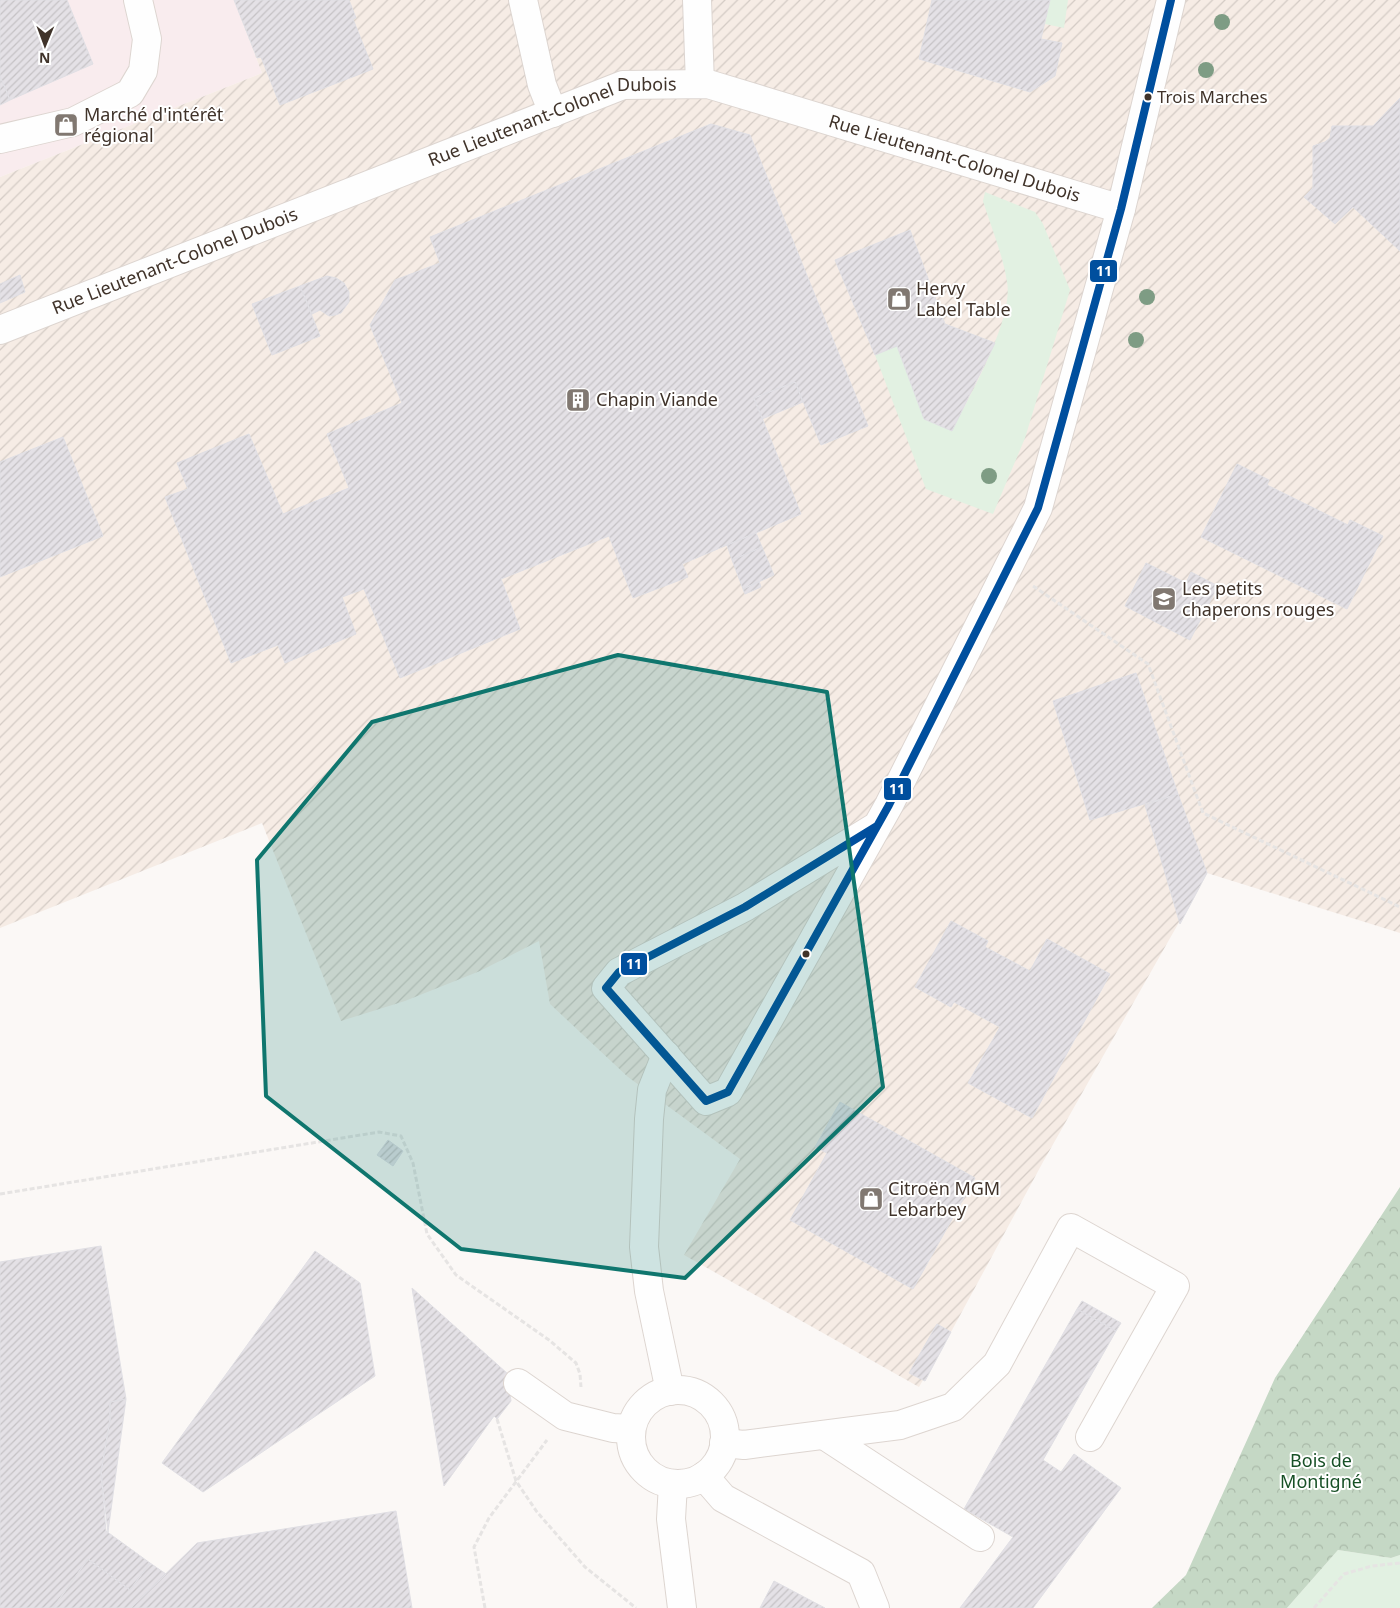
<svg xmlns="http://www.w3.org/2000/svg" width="1400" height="1608" viewBox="0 0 1400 1608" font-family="'Noto Sans',sans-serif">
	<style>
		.commercial { fill: #f9ecee }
		.industrial { fill: url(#industrial-furrows) }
		.grass { fill: #e2f1e2 }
		.forest { fill: url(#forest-crowns) }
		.building { fill: url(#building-hatch); stroke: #e0dfe4 }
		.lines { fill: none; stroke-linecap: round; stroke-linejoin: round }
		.minor-casing { stroke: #ddd5d0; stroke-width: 30 }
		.path { stroke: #e6e4e3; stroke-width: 3; stroke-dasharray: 5 2.5; stroke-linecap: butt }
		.minor { stroke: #fefefe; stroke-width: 28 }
		.bus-1-casing { stroke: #fff; stroke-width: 11 }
		.bus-1 { stroke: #004f9e; stroke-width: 8 }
		.tree { fill: #7e9c84 }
		.marked { fill: #0f766e; fill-opacity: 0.2; stroke: #0f766e; stroke-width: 4; stroke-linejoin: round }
		.bus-dot { fill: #40332a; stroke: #fff; stroke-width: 2 }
		.labels { text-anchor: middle; stroke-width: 4; stroke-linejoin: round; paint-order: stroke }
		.bus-label { font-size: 17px; fill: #40332a; stroke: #fff; text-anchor: start }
		.poi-label { font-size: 18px; fill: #40332a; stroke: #fff; text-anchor: start }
		.street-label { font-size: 18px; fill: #40332a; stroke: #fff }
		.park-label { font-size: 18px; fill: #175026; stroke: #fff }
		.line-badge { stroke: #fff; stroke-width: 2 }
		.badge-label { font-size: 14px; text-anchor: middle; font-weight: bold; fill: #fff }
	</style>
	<defs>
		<pattern id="industrial-furrows" width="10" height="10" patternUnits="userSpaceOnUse" patternTransform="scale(1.25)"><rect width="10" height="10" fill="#f6ece5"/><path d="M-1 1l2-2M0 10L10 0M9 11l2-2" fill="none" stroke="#d4cbc5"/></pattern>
		<pattern id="forest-crowns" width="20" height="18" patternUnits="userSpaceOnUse" patternTransform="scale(1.25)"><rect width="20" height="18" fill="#c5d8c5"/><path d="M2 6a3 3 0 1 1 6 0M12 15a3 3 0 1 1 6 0" fill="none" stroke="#aabaa9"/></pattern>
		<pattern id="building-hatch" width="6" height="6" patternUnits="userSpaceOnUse" patternTransform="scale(1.25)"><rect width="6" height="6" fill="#e4e1e6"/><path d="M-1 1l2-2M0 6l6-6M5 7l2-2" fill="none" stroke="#c5c2c5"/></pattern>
	</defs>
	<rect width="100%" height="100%" fill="#fbf8f6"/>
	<!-- commercial -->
	<path class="commercial" d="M0,0H234L262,73L0,177Z"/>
	<!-- industrial -->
	<path class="industrial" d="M234,0H1400V933L1207,873L1043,1162L951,1332L919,1387L684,1255L740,1159L628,1077L550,1004L539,941L480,971L405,1001L341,1021L262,823L0,928V177L262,73Z"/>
	<!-- grass -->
	<path class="grass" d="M1050,0H1068L1064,28L1045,24Z
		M985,192L1035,212L1043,224L1070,290L1025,438L993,514L926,489L875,355L897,346L924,419L952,431C969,397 1014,319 1007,282C1003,255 991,227 983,201Z
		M1338,1550L1391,1558L1400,1555V1608H1287Z"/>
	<!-- forest -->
	<path class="forest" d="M1400,1187V1555L1391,1558L1338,1550L1287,1608H1152L1186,1575L1275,1378Z"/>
	<!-- building -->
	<path class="building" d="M0,0H67L93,64L10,100L0,76Z
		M234,0H349L356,18L353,19L373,69L280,105L261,57L257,58Z
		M932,0H1050L1041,39L1062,43L1055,76L1030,92L919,59Z
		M0,76L10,100L0,105Z
		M1400,98V251L1353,207L1335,224L1304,197L1313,188V146L1325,142L1330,138L1332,126H1373Z
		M711,124L750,135L868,426L821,445L795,382L754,398L801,514L682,564L688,577L633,598L609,536L501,579L520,629L400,678L364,589L342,597L356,634L285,663L278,645L231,663L165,497L188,489L177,463L249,434L283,514L349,488L327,434L402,403L370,325L395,280L440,263L430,237Z
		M910,230L945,324L995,343L952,431L924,419L897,346L875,355L835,260Z
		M20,275L25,292L0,303V284Z
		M327,276L336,278L344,283L349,292V302L341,313L335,315L329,316L320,310L312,314L300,286Z
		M300,286L320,336L272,355L252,304Z
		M795,382L803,402L762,419L754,398Z
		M63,437L103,536L0,577V462Z
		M1237,464L1269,480L1267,485L1348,525L1350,520L1383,536L1347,609L1201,537Z
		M756,533L762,547L732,560L727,545Z
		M762,547L774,575L743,589L732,560Z
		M1146,563L1186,583L1191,572L1218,586L1190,640L1125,606Z
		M759,581L761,587L745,594L743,589Z
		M1136,673L1178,794L1090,820L1053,701Z
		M1178,794L1207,873L1180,924L1145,805Z
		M951,921L988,941L985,947L1030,971L1047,939L1110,974L1032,1118L968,1083L1000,1027L954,1002L951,1007L915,987Z
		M840,1102L975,1178L913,1289L790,1220L827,1153L815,1147Z
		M388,1140L403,1151L393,1166L377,1155Z
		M101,1246L126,1399L110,1402V1420L101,1472L106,1531L150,1563L130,1590L88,1559L53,1608H0V1262Z
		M315,1251L360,1283L375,1376L203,1492L162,1463Z
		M412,1288L518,1383L510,1394L511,1401L497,1419L494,1416L444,1486Z
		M1082,1301L1121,1323L1116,1331L1077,1309Z
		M1077,1309L1116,1331L1043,1460L1061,1472L1074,1454L1121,1488L1033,1608H960L1013,1537L964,1509Z
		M937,1324L951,1332L925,1381L909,1373Z
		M126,1399L108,1532L101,1472L110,1420V1402Z
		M396,1511L412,1608H131L197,1543Z
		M88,1559L130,1590L150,1563L166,1574L131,1608H53Z
		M774,1581L825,1608H760Z"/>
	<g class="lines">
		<defs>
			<g id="minor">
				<path d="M523,0L542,85L553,113"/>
				<path d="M697,0L700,84"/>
				<path d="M0,139L73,122L130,93L143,71L147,39L138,0"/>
				<path id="s1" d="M0,330L623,85L708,84L1121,209"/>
				<path d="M877,826L745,907L619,972L606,988L706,1101L728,1092L889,805L1038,508L1121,209L1171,0"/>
				<path d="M666,1055L652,1090L649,1119L644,1247L649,1291L670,1391"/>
				<path d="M518,1383L565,1416L613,1428L631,1429"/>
				<circle cx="678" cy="1437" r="47"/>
				<path d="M824,1435L980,1537"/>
				<path d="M724,1443L744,1445L900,1425L953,1407L997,1364L1071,1228L1175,1286L1090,1437"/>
				<path d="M704,1476L723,1498L861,1573L875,1608"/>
				<path d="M673,1484L671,1519L682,1608"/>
			</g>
		</defs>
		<!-- minor casing -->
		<use href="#minor" class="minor-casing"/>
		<!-- path -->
		<path class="path" d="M1033,586L1148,664L1203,813L1400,907
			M0,1194L379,1132L401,1136L413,1163L427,1234L456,1275L549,1340L576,1363L580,1374L581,1387
			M497,1419L516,1481L537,1512L585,1567L636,1608
			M485,1608L474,1547L489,1518L547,1440
			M1314,1608L1344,1574L1372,1566L1400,1563"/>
		<!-- minor -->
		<use href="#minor" class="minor"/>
		<defs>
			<path id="bus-1" d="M877,826L745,907L619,972L606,988L706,1101L728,1092L889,805L1038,508L1121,209L1171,0"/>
		</defs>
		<!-- bus-1 casing -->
		<use href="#bus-1" class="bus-1-casing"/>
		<!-- bus-1 -->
		<use href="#bus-1" class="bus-1"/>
	</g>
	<!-- trees -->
	<g class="tree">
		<circle cx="1222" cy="22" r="8"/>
		<circle cx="1206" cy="70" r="8"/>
		<circle cx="1147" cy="297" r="8"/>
		<circle cx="1136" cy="340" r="8"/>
		<circle cx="989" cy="476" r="8"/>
	</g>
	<!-- marked area -->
	<path class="marked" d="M618,655L827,692L883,1087L685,1278L461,1249L266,1096L257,860L372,722Z"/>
	<!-- icons -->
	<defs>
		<symbol id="shop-square" viewBox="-11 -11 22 22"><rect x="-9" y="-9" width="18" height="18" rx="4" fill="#817871" stroke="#fff"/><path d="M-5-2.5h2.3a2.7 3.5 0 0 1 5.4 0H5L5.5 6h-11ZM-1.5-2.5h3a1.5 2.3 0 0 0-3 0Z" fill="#fff"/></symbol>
		<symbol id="building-square" viewBox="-11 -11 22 22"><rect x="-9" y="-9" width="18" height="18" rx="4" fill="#817871" stroke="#fff"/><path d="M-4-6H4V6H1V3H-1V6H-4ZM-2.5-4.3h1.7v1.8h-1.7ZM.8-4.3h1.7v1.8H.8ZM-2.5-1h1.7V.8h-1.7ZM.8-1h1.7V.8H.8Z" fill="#fff"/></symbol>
		<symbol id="school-square" viewBox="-11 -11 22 22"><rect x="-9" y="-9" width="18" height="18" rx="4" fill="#817871" stroke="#fff"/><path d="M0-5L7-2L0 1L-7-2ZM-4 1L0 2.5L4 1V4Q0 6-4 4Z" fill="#fff"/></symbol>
	</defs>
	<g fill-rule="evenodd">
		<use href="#shop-square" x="52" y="111" width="28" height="28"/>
		<use href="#shop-square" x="885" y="285" width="28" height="28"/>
		<use href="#building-square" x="564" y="386" width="28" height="28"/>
		<use href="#school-square" x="1150" y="585" width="28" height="28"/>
		<use href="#shop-square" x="857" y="1185" width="28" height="28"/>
	</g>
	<!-- markers -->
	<g class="bus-dot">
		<circle cx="1148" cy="97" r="4.5"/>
		<circle cx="806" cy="954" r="4.5"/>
	</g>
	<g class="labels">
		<!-- bus labels -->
		<g class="bus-label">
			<text x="1157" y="103">Trois Marches</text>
		</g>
		<!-- poi labels -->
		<g class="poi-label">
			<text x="84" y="121">Marché d'intérêt<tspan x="84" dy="21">régional</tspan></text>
			<text x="916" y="295">Hervy<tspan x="916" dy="21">Label Table</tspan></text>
			<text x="596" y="406">Chapin Viande</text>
			<text x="1182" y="595">Les petits<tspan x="1182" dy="21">chaperons rouges</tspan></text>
			<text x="888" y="1195">Citroën MGM<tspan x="888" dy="21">Lebarbey</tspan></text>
		</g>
		<!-- street labels -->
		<g class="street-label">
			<text dy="6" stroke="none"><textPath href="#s1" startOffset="592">Rue Lieutenant-Colonel Dubois</textPath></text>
			<text dy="6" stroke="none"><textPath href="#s1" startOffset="1012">Rue Lieutenant-Colonel Dubois</textPath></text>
			<text dy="6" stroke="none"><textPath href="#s1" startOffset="188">Rue Lieutenant-Colonel Dubois</textPath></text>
		</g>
		<!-- park labels -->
		<g class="park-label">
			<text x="1321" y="1467">Bois de<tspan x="1321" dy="21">Montigné</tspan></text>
		</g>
	</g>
	<g class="line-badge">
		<rect x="1089" y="259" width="29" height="24" rx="5" fill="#004f9e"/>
		<rect x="883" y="777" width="29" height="24" rx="5" fill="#004f9e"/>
		<rect x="620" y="952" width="28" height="24" rx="5" fill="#004f9e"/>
	</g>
	<g class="badge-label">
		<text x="1104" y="276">11</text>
		<text x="897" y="794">11</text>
		<text x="634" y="969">11</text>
	</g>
	<!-- north arrow -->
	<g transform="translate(45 45) rotate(181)" stroke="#ffffff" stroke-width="4" paint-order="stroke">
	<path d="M0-4L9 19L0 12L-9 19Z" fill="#40332a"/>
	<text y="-8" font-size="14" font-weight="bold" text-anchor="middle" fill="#40332a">N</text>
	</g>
</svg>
